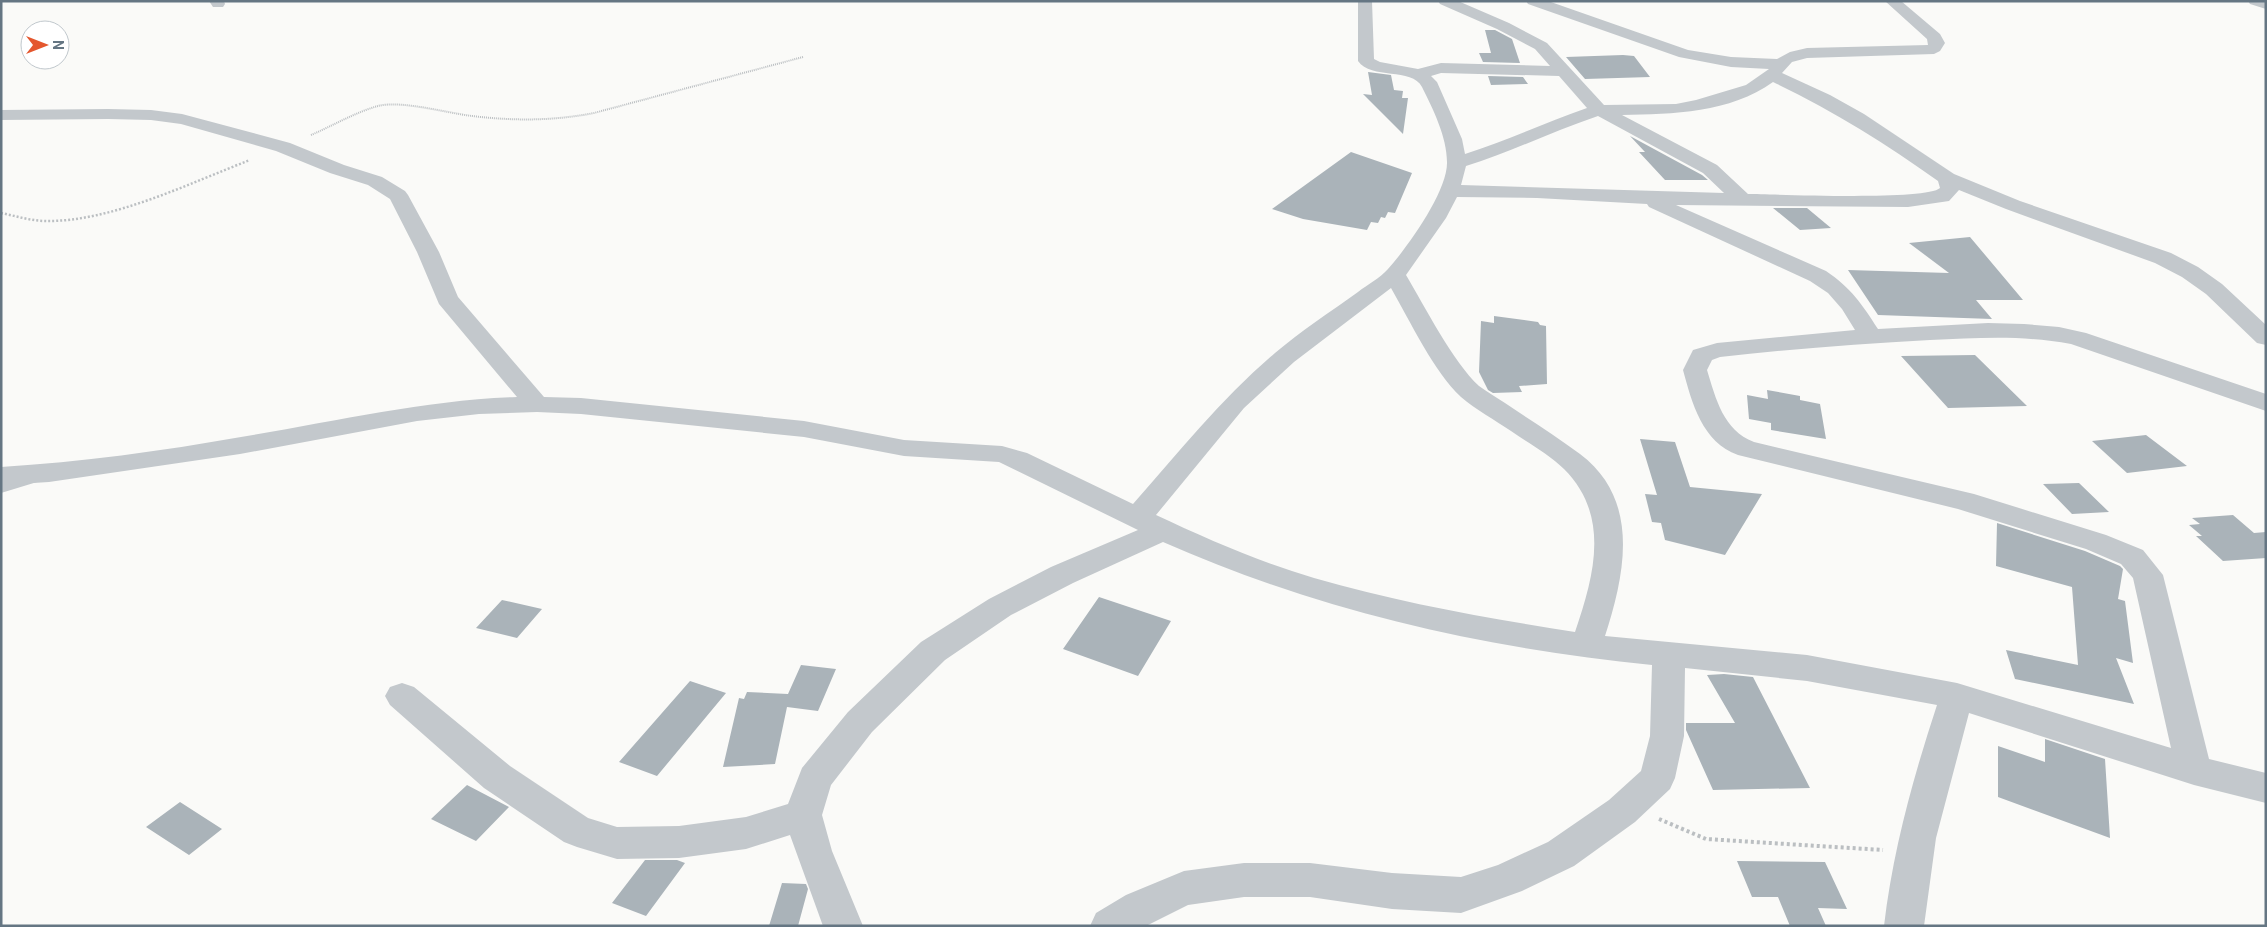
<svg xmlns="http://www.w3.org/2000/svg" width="2267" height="927" viewBox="0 0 2267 927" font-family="Roboto,sans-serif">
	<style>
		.building { fill: #aab3b9 }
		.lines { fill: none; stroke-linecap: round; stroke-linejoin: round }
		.path-far2 { stroke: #bbbfc2; stroke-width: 2; stroke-dasharray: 1 1; stroke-linecap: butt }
		.path-far1 { stroke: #bbbfc2; stroke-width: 2.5; stroke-dasharray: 2 2; stroke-linecap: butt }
		.path { stroke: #bbbfc2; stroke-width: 4; stroke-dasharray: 3 3; stroke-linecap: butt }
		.service { fill: #c3c8cc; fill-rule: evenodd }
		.minor { fill: #c3c8cc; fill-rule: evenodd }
	</style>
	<rect width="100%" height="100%" fill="#fafaf8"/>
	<!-- building -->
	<path class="building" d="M1485,30H1495L1512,39L1520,63L1483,62L1479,53H1491Z
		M1623,55L1634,56L1650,77L1585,79L1566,57Z
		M1368,72L1391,75L1394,90L1403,91L1402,98H1408L1403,134L1363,94L1372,95Z
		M1488,76L1523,77L1528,84L1491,85Z
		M1630,136L1702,175L1708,180H1665L1639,152H1645Z
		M1351,152L1412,173L1395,213L1388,212L1385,218L1381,217L1378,223L1371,222L1367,230L1303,219L1272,209Z
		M1773,208H1807L1831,228L1800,230Z
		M1970,237L2023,300H1976L1992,319L1878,315L1848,270L1949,273L1909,243Z
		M1494,316L1538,322L1540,325L1546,326L1547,384L1519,386L1522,392L1493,393L1488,390L1479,372L1481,321L1494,323Z
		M1975,355L2027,406L1948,408L1901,356Z
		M1767,390L1800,396V400L1820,404L1826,439L1771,430V423L1749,419L1747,395L1768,399Z
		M2146,435L2187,466L2127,473L2092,441Z
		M1640,439L1675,442L1690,487L1762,494L1725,555L1665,540L1661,523L1652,522L1645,494L1657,495Z
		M2079,483L2109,512L2072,514L2043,484Z
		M2233,515L2254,533L2266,532V558L2223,561L2196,536H2202L2189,525L2200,524L2192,518Z
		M1997,523L2085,551L2120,566L2123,569L2118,599L2125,601L2133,663L2116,658L2134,704L2015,679L2006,650L2078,665L2072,587L1996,566Z
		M1099,597L1171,621L1138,676L1063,649Z
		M502,600L542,609L517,638L476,628Z
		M801,665L836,669L818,711L787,707L775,764L723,767L739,698L744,699L747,692L788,694Z
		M1724,674L1753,677L1810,788L1713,790L1686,730V723H1735L1707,675Z
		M690,681L726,693L657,776L619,762Z
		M2045,739L2105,759L2110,838L1998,797V746L2045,762Z
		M467,785L509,807L476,841L431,819Z
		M180,802L222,829L189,855L146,827Z
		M645,860H677L685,863L646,916L612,903Z
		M1737,861L1825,862L1847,909L1818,908L1826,926H1790L1778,897H1752Z
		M782,883L806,884L808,889L798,926H769Z"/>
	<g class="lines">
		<!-- path-far2 -->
		<path class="path-far2" d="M311,135C332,126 356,112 378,106C401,100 447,113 472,116C514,121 553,121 594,113L803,57"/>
		<!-- path-far1 -->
		<path class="path-far1" d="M1,213C16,216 31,221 46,221C111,222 190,183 250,160"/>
		<!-- path -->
		<path class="path" d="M1659,819L1706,839L1883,850"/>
		<!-- service -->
		<path class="service" d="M32,475L37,476L39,479L37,482L1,493V484Z"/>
		<!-- minor -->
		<path class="minor" d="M209,1H224L225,4L223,7H213Z
			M1358,1H1372L1374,59L1380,62L1418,69L1441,63L1550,66L1535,49L1497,29L1440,4L1438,1H1458L1509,23L1547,43L1604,105L1676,104L1696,100L1746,85L1769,69L1731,67L1679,57L1528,4L1526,1H1548L1688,50L1731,57L1777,59L1790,52L1807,48L1928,45L1927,39L1885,1H1901L1940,34L1945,43L1940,51L1934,54L1807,58L1792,62L1782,73L1830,95L1864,114L1954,174L2020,201L2171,253L2198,267L2222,284L2266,325V345L2257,343L2206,294L2182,277L2155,263L2006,209L1959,190L1949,201L1908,207L1676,205L1826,271C1851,288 1862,304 1878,329L1988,323L2024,324L2059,327L2086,333L2266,394V411L2071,344C2024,335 1978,338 1930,340C1860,344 1790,349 1720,357L1712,360L1707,370C1716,399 1723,430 1754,442L1974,494L2106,535L2143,550L2163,575L2209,759L2266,773V803L2194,785L1969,713L1936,838L1924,926H1884C1893,850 1913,778 1937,705L1807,681L1685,668L1684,736L1675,778L1670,789L1635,822L1574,866L1522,891L1461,913L1392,909L1310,897H1244L1188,905L1146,926H1090L1096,913L1126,895L1184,871L1244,863H1310L1392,873L1461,877L1498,865L1548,842L1609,800L1641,771L1650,736L1652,665C1483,648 1319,611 1163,542L1073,583L1011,615L945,660L872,732L831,785L822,815L832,851L863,926H823L790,835L746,849L679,858L617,859L577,847L564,842L484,788L390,705L385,696L390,687L402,683L414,687L510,766L588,818L617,827L679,826L746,817L788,804L802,768L848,712L921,642L989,599L1051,567L1138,530L999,462L904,456L804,437L581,414L537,412L479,414L417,421L240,454L49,482L1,485V467C81,462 162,451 241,437C333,422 424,400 517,397L439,304L417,252L390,199L368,185L330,173L276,151L181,124L151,120L108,119L1,120V110L108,109L151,110L182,114L290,143L344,165L382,177L405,191L408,195L439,252L458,297L544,397L581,398L804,421L904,440L1002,446L1027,453L1133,504C1179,452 1222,398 1275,353C1301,331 1330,312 1358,292C1367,285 1380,278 1388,269C1407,248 1448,191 1447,162C1447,137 1433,109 1422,87C1412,67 1371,80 1358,61ZM1441,73L1559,76L1587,108C1546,122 1507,141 1465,154L1462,139L1437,82L1431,76ZM1773,82C1832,110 1885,143 1938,181L1940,188C1926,201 1776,194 1748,194L1717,165L1622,115C1673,114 1730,113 1773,82ZM1598,116L1703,173L1724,193L1461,185L1466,166C1511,152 1553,131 1598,116ZM1457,197L1537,198L1647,204L1649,207L1810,281L1828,293L1842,309L1855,330L1717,343L1693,350L1683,370C1692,403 1702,442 1738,455L1958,509L2086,549L2121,564L2133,578L2171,748L1957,683L1807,655L1605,636C1625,574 1641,500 1580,454C1556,436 1530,420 1505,403C1496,397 1487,392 1479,386C1453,362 1425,307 1406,275L1446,218ZM1391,288C1410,321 1434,372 1461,397C1476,410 1495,420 1511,431C1528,443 1549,454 1564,469C1611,516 1594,576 1575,632C1487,618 1400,603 1314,578C1260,562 1207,539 1156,515L1244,408L1294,362Z
			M2248,1H2266V9L2250,4Z"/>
	</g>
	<!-- border -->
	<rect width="2267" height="927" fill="none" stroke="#657683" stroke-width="5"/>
	<!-- north arrow -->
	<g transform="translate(45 45) rotate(90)"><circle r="24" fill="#ffffff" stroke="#c1c8cd"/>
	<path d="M0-4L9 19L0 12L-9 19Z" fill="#e4572e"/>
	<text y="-8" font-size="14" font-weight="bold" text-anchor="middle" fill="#657683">N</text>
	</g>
</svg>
